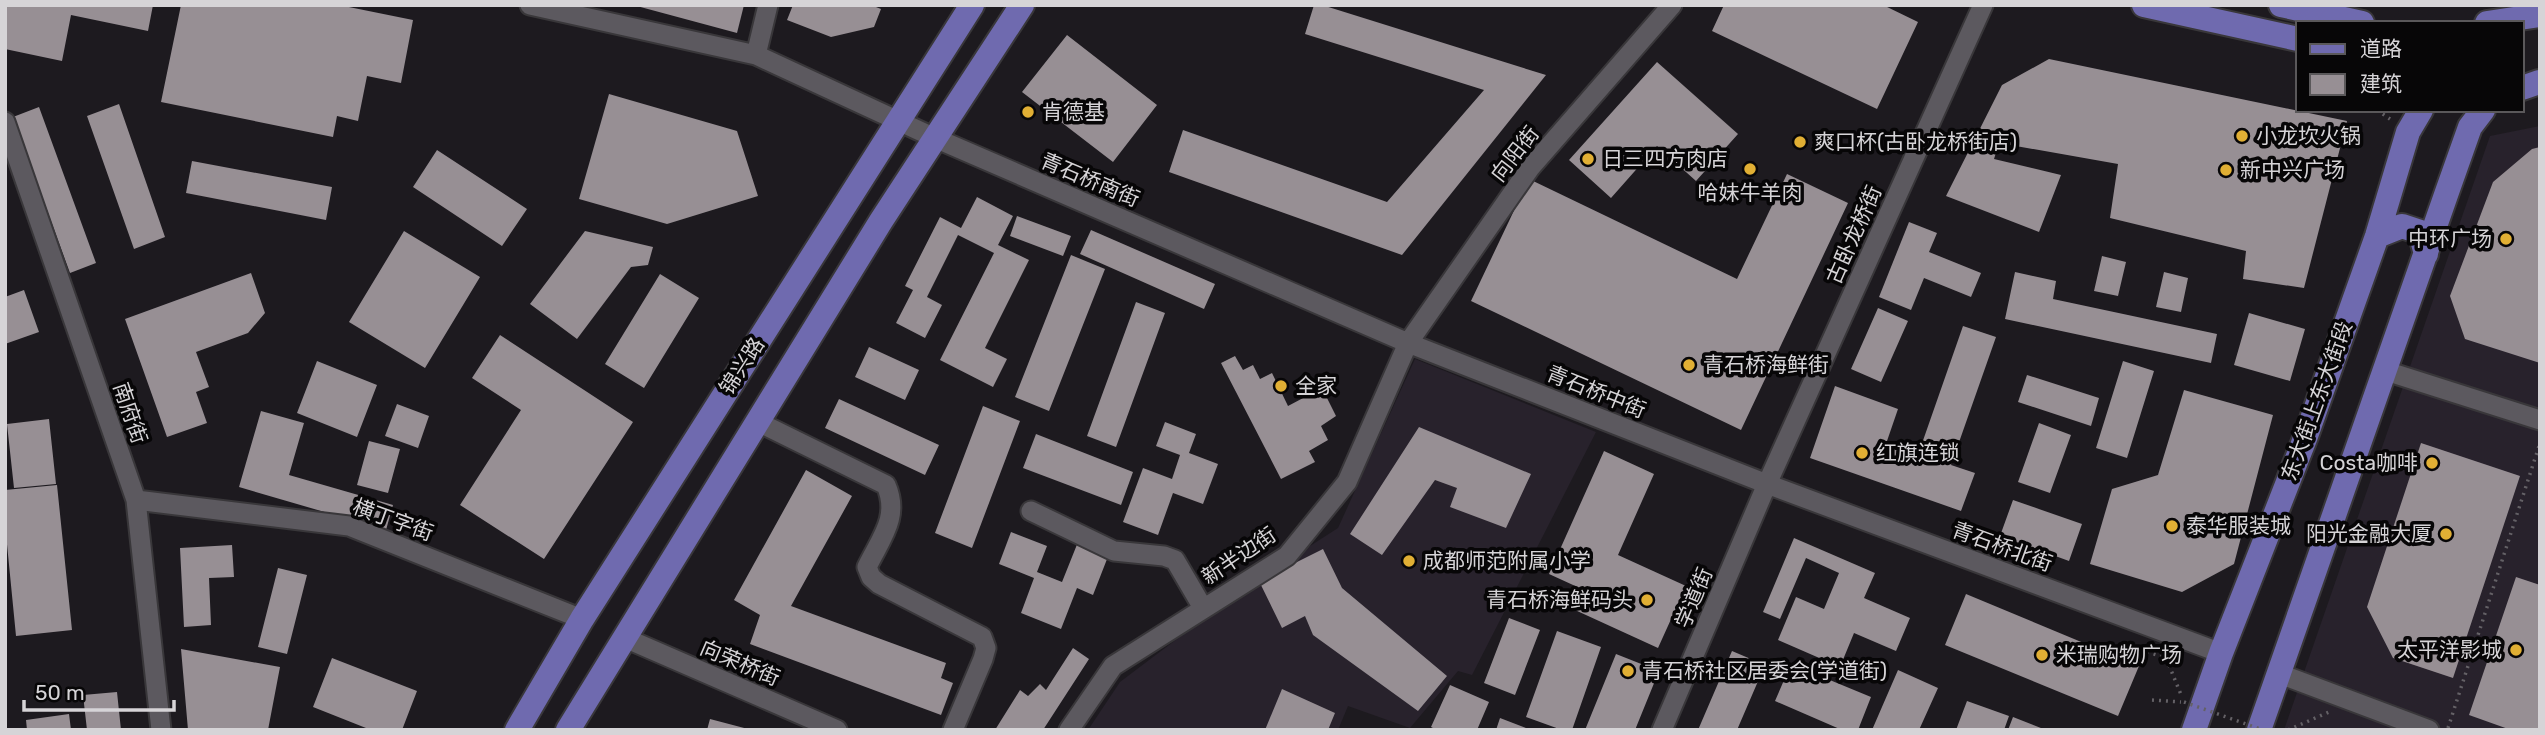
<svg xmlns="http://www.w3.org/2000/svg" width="2545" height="735" viewBox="0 0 2545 735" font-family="Rubik,'Noto Sans SC',sans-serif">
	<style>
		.built { fill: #28222c }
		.building { fill: #978f94 }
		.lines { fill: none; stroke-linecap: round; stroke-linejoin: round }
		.minor-casing { stroke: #39373a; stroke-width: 23 }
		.major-casing { stroke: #39373a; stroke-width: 28 }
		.path { stroke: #646166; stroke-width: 3.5; stroke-dasharray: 2 5; stroke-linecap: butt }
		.minor { stroke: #5c595f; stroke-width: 19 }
		.major { stroke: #6f6aaf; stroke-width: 24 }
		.path-bridge { stroke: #646166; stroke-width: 3.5; stroke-dasharray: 2 5; stroke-linecap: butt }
		.poi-dot { fill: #e1af34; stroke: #070607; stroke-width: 2.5 }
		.labels { text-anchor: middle; stroke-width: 7; stroke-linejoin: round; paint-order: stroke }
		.poi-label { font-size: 21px; fill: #d6d4d7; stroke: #070607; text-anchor: start }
		.street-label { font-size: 21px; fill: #d6d4d7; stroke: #070607 }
	</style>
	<rect width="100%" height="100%" fill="#1d1a1f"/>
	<!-- built -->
	<path class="built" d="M2540,126V730H2284L2490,136Z
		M1415,359L1596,432L1472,675L1458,671L1410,728L1348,706L1338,730H1088L1120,682L1243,589L1338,528Z"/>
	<!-- building -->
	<path class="building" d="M5,5H153L148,31L71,15L62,61L5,49Z
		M181,5H339L413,20L401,83L367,76L358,121L337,116L333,137L161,102Z
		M633,5H744L737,33Z
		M793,5H871L881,9L874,27L831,37L787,20Z
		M1314,5H1322L1546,75L1402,255L1169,172L1183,130L1387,202L1484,90L1305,34Z
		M1724,5H1883L1918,22L1877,109L1712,31Z
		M1067,35L1157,105L1113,162L1022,92Z
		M2049,59L2347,121L2304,288L2243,279L2246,251L2110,218L2118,164L1999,143L1994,159L2061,175L2039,232L1946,196L2002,85Z
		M1657,62L1738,134L1696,181L1657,146L1611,198L1569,160Z
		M609,94L737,131L758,196L667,224L579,199Z
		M119,104L165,237L134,249L87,116Z
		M39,107L96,263L70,273L13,117Z
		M2540,147V363L2465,339L2450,296L2493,182L2532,149Z
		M437,150L527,209L502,246L413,187Z
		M192,161L332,187L326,220L186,193Z
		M1787,174L1848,203L1741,430L1471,301L1529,179L1737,279Z
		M977,197L1013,216L998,245L1029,260L985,348L1007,359L993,387L940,360L994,253L958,235L927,297L942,305L925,338L896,323L913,290L905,286L940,217L961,228Z
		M1017,216L1071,236L1063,256L1010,236Z
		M1909,222L1937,233L1929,252L1981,273L1971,297L1924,278L1911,310L1879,297Z
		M1091,230L1215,284L1204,309L1080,254Z
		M404,231L480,277L425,368L349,322Z
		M585,231L653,247L648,265L631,267L577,339L530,304Z
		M1071,255L1105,269L1049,411L1015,397Z
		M2102,256L2126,262L2118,296L2094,291Z
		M2015,272L2056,281L2053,299L2217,334L2211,363L2005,319Z
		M2164,272L2188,278L2181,312L2156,307Z
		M251,273L265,313L248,333L196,352L209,387L196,392L207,423L167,437L125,319Z
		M660,274L699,298L644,388L605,364Z
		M24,290L39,332L5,344V297Z
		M1136,302L1165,313L1116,447L1087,436Z
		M1878,308L1908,321L1881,382L1851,369Z
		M2249,313L2305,329L2290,381L2234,365Z
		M1963,326L1996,337L1951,465L1975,473L1961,511L1810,458L1835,386L1898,409L1887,441L1919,452Z
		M500,335L633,422L544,559L460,505L521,410L472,378Z
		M869,347L919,370L905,400L855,377Z
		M1235,356L1243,370L1253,365L1260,379L1272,373L1288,406L1322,388L1336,416L1321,426L1328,440L1309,451L1315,462L1281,479L1221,363Z
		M317,361L377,385L357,437L297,413Z
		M2123,361L2154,371L2127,458L2096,448Z
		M2027,375L2099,398L2091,426L2018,402Z
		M2184,390L2273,415L2234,564L2182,592L2090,564L2112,489L2158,475Z
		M839,399L939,445L925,475L825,428Z
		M397,404L429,416L418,448L385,436Z
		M983,406L1020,421L972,548L935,533Z
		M261,411L304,423L289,475L393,505L386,530L239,487Z
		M49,419L56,484L14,488L7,424Z
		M1165,422L1196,434L1189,453L1218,464L1203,504L1173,493L1158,535L1123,522L1143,468L1172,479L1180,455L1156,446Z
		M2039,423L2071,435L2050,493L2018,482Z
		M1419,427L1531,474L1506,528L1450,507L1457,488L1435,480L1382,555L1350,534Z
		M1036,434L1133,472L1121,505L1023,468Z
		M369,441L400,449L388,493L357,485Z
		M2421,443L2520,476L2453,678L2393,658L2367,607Z
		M1604,451L1654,474L1618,555L1686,586L1658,648L1575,610L1584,590L1549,574Z
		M806,470L852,496L791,606L946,663L941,678L953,683L941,715L750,644L760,615L734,600Z
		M57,485L72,630L16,636L5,524V490Z
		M2013,500L2082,524L2069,561L2000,536Z
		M1011,532L1047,546L1037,572L1062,582L1078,542L1109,554L1093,595L1077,588L1061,629L1021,613L1034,578L999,564Z
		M1794,538L1875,573L1864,598L1910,618L1896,651L1854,633L1840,667L1778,640L1796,597L1824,609L1839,573L1806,558L1780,619L1763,612Z
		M232,545L234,577L209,578L211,625L184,627L180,548Z
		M1323,549L1342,588L1447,676L1418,711L1313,635L1305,616L1282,628L1259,581Z
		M278,568L307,575L287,654L258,647Z
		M2516,577L2540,585V730H2511L2469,715Z
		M1966,594L2139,666L2118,716L1945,645Z
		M1509,618L1540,630L1515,695L1484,683Z
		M1557,631L1601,647L1572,730H1562L1526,717Z
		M1073,648L1089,659L1043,730H995L1020,690L1028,696L1040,684L1046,690Z
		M181,649L280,667L268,730H188Z
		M1732,651L1765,665L1737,730H1698Z
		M1616,654L1659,671L1635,730H1585Z
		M332,658L417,691L402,730H371L313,707Z
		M1791,664L1871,697L1858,730H1842L1775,701Z
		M1898,670L1938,688L1919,730H1872Z
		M1450,685L1489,702L1477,730H1437L1431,727Z
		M1282,689L1335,713L1328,730H1265Z
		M117,692L121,730H87L83,695Z
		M1967,701L2009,716L2004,730H1956Z
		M69,714L71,730H27L26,720Z
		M2013,717L2046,730H2008Z
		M1500,718L1531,730H1496Z
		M710,719L748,729V730H707Z"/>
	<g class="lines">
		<defs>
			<path id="minor" d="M530,5L756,55L935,138L1408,343L1767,484L2221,653
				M756,55L768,5
				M5,122L136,500L161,730
				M2386,371L2540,420
				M758,422L886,485C900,517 881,538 867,567L871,577L879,584L982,637L986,648L983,659L953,730
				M136,500L349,526L582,619
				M1031,511L1114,551L1164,556L1175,560L1203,608
				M625,638L837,730
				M2280,674L2429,730
				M1069,730L1113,666L1287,556L1347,482L1408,343L1530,168L1672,5
				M1662,730L1767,484L1983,5"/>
			<path id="major" d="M2144,5L2298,39
				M2281,5L2362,23
				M2487,23L2540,15
				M2522,88L2539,82
				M2377,236L2402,226L2420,232L2426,254
				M517,730L582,619L972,5
				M568,730L881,221L1022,5
				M2194,730L2221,653L2306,436L2377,236L2408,132L2421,110
				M2259,730L2447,192L2470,127L2483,110"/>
		</defs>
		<!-- minor casing -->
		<use href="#minor" class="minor-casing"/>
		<!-- major casing -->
		<use href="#major" class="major-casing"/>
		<!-- path -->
		<path class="path" d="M2377,110L2390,119
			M2127,645L2166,658L2182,697
			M2152,700L2181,702
			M2448,728L2540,443
			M2288,730L2329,712"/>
		<!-- minor -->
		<use href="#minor" class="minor"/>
		<!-- major -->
		<use href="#major" class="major"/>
		<!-- path-bridge -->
		<path class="path-bridge" d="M2184,702L2263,730"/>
	</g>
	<!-- markers -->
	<g class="poi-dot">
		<circle cx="1028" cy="112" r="7"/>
		<circle cx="2242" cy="136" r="7"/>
		<circle cx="1800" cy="142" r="7"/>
		<circle cx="1588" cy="159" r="7"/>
		<circle cx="1750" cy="169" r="7"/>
		<circle cx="2226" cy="170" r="7"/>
		<circle cx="2506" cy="239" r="7"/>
		<circle cx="1689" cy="365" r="7"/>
		<circle cx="1281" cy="386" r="7"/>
		<circle cx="1862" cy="453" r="7"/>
		<circle cx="2432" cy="463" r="7"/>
		<circle cx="2172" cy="526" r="7"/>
		<circle cx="2446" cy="534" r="7"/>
		<circle cx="1409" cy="561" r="7"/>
		<circle cx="1647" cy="600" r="7"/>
		<circle cx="2516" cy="650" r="7"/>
		<circle cx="2042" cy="655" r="7"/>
		<circle cx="1628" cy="671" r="7"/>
	</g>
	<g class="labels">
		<!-- poi labels -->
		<g class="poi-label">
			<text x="1042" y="119">肯德基</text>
			<text x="2256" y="143">小龙坎火锅</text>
			<text x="1814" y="149">爽口杯(古卧龙桥街店)</text>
			<text x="1602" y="166">日三四方肉店</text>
			<text x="2240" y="177">新中兴广场</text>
			<text x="1750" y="200" text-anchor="middle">哈妹牛羊肉</text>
			<text x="2492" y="246" text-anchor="end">中环广场</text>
			<text x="1703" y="372">青石桥海鲜街</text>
			<text x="1295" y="393">全家</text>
			<text x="1876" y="460">红旗连锁</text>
			<text x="2418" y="470" text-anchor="end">Costa咖啡</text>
			<text x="2186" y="533">泰华服装城</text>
			<text x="2432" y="541" text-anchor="end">阳光金融大厦</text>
			<text x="1423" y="568">成都师范附属小学</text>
			<text x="1633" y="607" text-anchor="end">青石桥海鲜码头</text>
			<text x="2502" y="657" text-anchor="end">太平洋影城</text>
			<text x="2056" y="662">米瑞购物广场</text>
			<text x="1642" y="678">青石桥社区居委会(学道街)</text>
		</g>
		<!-- street labels -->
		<g class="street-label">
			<text transform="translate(1515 154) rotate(-52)" y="7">向阳街</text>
			<text transform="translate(1090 180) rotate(23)" y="7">青石桥南街</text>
			<text transform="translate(1854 235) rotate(-66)" y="7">古卧龙桥街</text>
			<text transform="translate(742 366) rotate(-57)" y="7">锦兴路</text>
			<text transform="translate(1596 392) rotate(22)" y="7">青石桥中街</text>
			<text transform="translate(2317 401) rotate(-70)" y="7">东大街上东大街段</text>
			<text transform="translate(130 413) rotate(71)" y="7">南府街</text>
			<text transform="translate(393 520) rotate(20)" y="7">横丁字街</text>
			<text transform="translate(2002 547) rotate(20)" y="7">青石桥北街</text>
			<text transform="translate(1239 556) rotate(-34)" y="7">新半边街</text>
			<text transform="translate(1694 598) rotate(-67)" y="7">学道街</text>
			<text transform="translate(740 663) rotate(23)" y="7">向荣桥街</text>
		</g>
	</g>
	<!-- border -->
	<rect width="2545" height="735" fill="none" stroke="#d6d4d7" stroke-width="14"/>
	<!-- legend -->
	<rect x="2296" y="21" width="228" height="91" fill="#070607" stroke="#5a585a" stroke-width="2"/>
	<rect x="2310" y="44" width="35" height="10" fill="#6f6aaf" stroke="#5a585a" stroke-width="2"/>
	<text x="2360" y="56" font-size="21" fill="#d6d4d7">道路</text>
	<rect x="2310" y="74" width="35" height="21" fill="#978f94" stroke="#5a585a" stroke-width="2"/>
	<text x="2360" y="91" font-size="21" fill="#d6d4d7">建筑</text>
	<!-- scale -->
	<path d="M24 700v10h150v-10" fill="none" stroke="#d6d4d7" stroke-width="3.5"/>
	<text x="35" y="700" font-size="21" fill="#d6d4d7" stroke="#070607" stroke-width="5" paint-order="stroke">50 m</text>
</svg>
